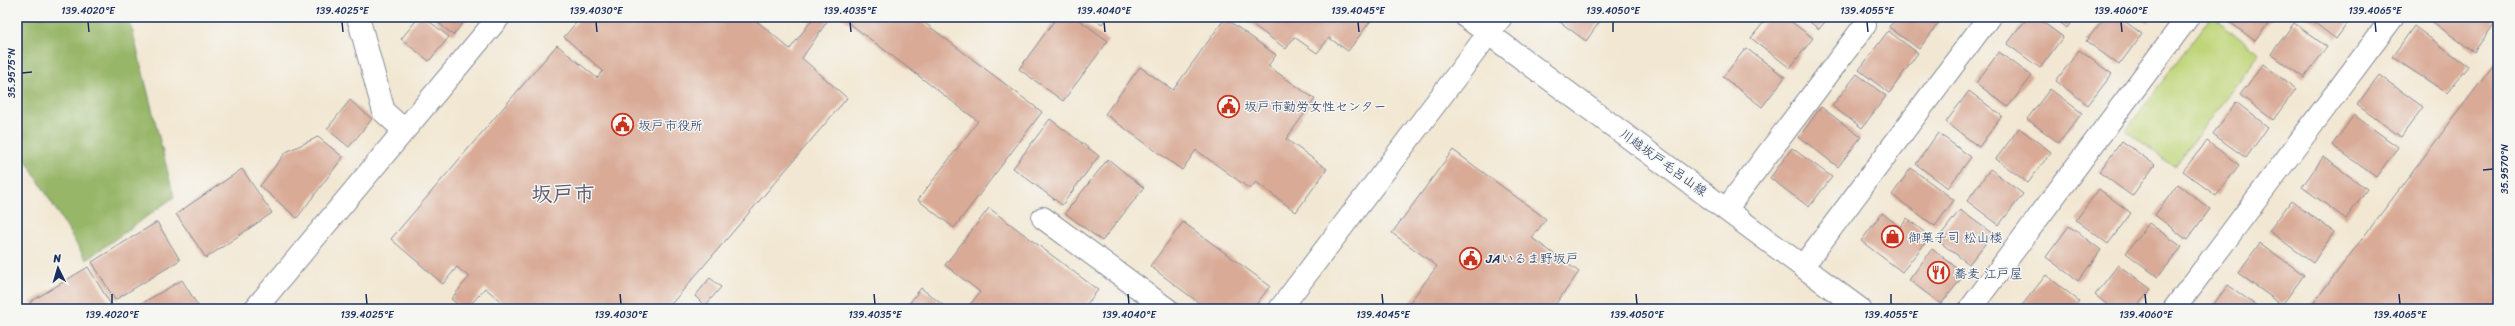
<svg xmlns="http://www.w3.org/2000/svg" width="2515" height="326" viewBox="0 0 2515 326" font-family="Sriracha,'Klee One',sans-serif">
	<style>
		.green { fill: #bfd578; stroke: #6d826b }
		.forest { fill: #97b668; stroke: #597263 }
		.building { fill: #d9aa96 }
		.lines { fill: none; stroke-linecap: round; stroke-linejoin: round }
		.minor-casing { stroke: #868b98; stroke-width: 24 }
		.tertiary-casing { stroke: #868b98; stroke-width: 24 }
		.primary-casing { stroke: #868b98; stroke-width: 24 }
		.minor { stroke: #fff; stroke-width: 22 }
		.tertiary { stroke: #fff; stroke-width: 22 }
		.primary { stroke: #fff; stroke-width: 22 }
		.ticks { fill: none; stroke: #1b2f5e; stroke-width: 1.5 }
		.labels { text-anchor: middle; stroke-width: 3; stroke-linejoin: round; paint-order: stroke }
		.poi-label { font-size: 13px; fill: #1b2f5e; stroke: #f6f6f2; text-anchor: start }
		.street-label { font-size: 13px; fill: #1b2f5e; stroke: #f6f6f2 }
		.town-label { font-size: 21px; font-weight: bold; fill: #5e5a72; stroke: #f6f6f2 }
		.neatline { fill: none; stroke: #1b2f5e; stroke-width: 1.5 }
		.ticks-label { font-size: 10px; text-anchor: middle; fill: #1b2f5e }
	</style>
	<rect width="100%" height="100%" fill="#f6f6f2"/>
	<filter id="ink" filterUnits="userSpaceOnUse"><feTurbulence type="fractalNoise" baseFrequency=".025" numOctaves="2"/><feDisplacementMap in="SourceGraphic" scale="8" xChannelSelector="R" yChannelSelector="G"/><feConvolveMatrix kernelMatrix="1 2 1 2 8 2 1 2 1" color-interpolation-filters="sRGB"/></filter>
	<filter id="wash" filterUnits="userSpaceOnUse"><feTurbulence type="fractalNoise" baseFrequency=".012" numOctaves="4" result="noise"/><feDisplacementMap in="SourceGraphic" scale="16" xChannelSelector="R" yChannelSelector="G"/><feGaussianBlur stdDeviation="0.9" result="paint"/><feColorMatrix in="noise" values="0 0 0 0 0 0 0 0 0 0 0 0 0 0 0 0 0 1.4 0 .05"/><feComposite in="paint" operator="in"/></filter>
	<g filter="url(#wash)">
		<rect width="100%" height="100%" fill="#f2e7d2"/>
		<!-- green -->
		<path class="green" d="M2211,17L2260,53L2174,167L2126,130Z"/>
		<!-- forest -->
		<path class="forest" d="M25,17H129L174,197L86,260L17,145V23Z"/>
		<g id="blocks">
			<!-- building -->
			<path class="building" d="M419,17H424L449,37L429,61L401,39Z
				M432,17H468L453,35Z
				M581,17H752L790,49L814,17H830L802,58L847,98L667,309H510L485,288L467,309H463L451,299L469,277L457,267L443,284L391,239L557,45L597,78L603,71L564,37Z
				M841,17H917L1042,112L954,228L918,200L978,121Z
				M1057,17H1075L1108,41L1063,101L1019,69Z
				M1092,17H1107L1102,24Z
				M1242,17H1370L1372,19L1348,51L1329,38L1317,53L1294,37L1286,49Z
				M1553,17H1603L1586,41Z
				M1768,17H1785L1813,38L1790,68L1751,38Z
				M1803,17H1829L1819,29Z
				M1897,17H1943L1919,49L1889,27Z
				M2028,17H2036L2063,37L2040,68L2007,44Z
				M2053,17H2075L2067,28Z
				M2105,17H2119L2142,34L2119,65L2086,41Z
				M2139,17H2152L2147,23Z
				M2223,17H2273L2255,41Z
				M2307,17H2352L2336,39Z
				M2426,17H2488L2495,23L2474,52Z
				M1225,18L1276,55L1268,66L1315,99L1286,139L1327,169L1296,212L1256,182L1250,189L1196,150L1182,170L1105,114L1140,67L1173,90Z
				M2294,23L2327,47L2304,78L2271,54Z
				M2414,26L2468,66L2447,93L2392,57Z
				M1888,31L1918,53L1889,93L1859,70Z
				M1746,48L1785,77L1762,107L1723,77Z
				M2079,50L2112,74L2088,105L2056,81Z
				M1999,52L2032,76L2008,107L1976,83Z
				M2498,59V309H2309Z
				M2263,64L2296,89L2273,120L2240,95Z
				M1857,74L1886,96L1862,128L1832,106Z
				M2379,75L2423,107L2401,137L2357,105Z
				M2050,89L2082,113L2059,143L2027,119Z
				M1969,91L2002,116L1979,147L1946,122Z
				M350,100L372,119L349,147L327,129Z
				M2236,102L2268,127L2246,158L2213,134Z
				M1821,107L1861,137L1838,167L1799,137Z
				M2354,115L2398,147L2376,177L2332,145Z
				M1050,119L1099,156L1062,205L1013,168Z
				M2019,128L2051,152L2028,183L1996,159Z
				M1938,133L1971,157L1948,188L1916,164Z
				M318,137L343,157L297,218L260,186L286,152Z
				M2122,141L2155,165L2132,196L2099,172Z
				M2207,141L2239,165L2216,196L2183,171Z
				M1792,148L1832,177L1809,207L1770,178Z
				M1453,150L1546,219L1532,238L1579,272L1552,309H1405L1437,266L1392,233Z
				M2323,157L2367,189L2346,219L2302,187Z
				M1108,159L1144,188L1102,241L1065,213Z
				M1911,168L1954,200L1935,226L1892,195Z
				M242,169L272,213L206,258L176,214Z
				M1990,169L2023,194L1999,225L1967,201Z
				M2178,184L2210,209L2187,240L2155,215Z
				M2099,189L2131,213L2108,244L2076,220Z
				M2291,201L2334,232L2313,263L2269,231Z
				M989,208L1098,290L1083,309H973L969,306L980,292L945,265Z
				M1960,210L1993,234L1969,264L1937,240Z
				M1882,213L1900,227L1907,218L1930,237L1902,272L1861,241Z
				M157,222L180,260L115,300L92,262Z
				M1183,222L1270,286L1253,309H1207L1150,266Z
				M2149,223L2182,247L2158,277L2126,253Z
				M2069,226L2101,250L2078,281L2046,257Z
				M2260,243L2304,275L2282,305L2238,273Z
				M1932,249L1965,274L1941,304L1909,280Z
				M2118,265L2151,289L2135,309H2113L2095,295Z
				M88,267L111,305L105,309H35L30,302Z
				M2046,275L2079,301L2073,309H2019Z
				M710,278L721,287L705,306L695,296Z
				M182,280L200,309H141L139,305Z
				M2228,285L2261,309H2210Z
				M921,288L948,309H905Z"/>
		</g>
	</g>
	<g filter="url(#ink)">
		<use href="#blocks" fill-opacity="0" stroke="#868b98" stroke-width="1"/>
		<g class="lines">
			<defs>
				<path id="minor" d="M358,17L384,112L404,130
					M1727,208L1865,25
					M1043,218L1167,309
					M1803,266L1989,17
					M1280,309L1501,17
					M1970,309L2188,17
					M2174,309L2393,17"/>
				<path id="tertiary" d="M255,309L499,17"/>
				<path id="primary" d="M1466,17L1860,309"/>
			</defs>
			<!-- minor casing -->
			<use href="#minor" class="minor-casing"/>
			<!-- tertiary casing -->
			<use href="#tertiary" class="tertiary-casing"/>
			<!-- primary casing -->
			<use href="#primary" class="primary-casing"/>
			<!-- minor -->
			<use href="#minor" class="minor"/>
			<!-- tertiary -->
			<use href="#tertiary" class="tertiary"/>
			<!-- primary -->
			<use href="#primary" class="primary"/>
		</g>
	</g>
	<!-- ticks -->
	<path class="ticks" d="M88,22L89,32M342,22L343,32M596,22L597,32M850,22L851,32M1104,22L1105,32M1358,22L1359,32M1613,22V32M1867,22L1868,32M2121,22L2122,32M2375,22L2376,32M22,73L32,72M2483,170L2493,169M112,294V304M366,294L367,304M620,294L621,304M874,294L875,304M1128,294L1129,304M1382,294L1383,304M1636,294L1637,304M1891,294V304M2145,294L2146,304M2399,294L2400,304"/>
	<!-- icons -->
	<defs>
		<symbol id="civic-ring" viewBox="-11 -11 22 22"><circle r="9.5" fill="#f6f6f2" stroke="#c8321e" stroke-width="1.5"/><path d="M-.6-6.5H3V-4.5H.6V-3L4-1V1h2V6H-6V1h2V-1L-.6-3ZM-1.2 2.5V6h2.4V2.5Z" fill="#c8321e"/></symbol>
		<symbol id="shop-ring" viewBox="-11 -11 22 22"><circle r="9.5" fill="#f6f6f2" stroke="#c8321e" stroke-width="1.5"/><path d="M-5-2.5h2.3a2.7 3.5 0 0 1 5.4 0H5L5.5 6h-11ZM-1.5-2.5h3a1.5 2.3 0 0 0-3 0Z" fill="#c8321e"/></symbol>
		<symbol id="restaurant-ring" viewBox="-11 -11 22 22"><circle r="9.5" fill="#f6f6f2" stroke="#c8321e" stroke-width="1.5"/><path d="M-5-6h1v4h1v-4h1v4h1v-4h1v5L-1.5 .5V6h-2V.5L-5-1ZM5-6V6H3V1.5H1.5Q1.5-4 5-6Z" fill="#c8321e"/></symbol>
	</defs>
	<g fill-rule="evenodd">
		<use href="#civic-ring" x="1216" y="94" width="25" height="25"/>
		<use href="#civic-ring" x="610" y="112" width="25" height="25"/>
		<use href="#shop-ring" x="1880" y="224" width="25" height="25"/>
		<use href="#civic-ring" x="1458" y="246" width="25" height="25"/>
		<use href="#restaurant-ring" x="1926" y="260" width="25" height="25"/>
	</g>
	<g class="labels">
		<!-- poi labels -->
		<g class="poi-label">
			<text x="1244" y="111">坂戸市勤労女性センター</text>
			<text x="638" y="130">坂戸市役所</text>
			<text x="1908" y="242">御菓子司 松山楼</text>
			<text x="1486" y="263">JAいるま野坂戸</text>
			<text x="1954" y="278">蕎麦 江戸屋</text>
		</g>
		<!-- street labels -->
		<g class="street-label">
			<text transform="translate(1664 162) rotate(36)" y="5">川越坂戸毛呂山線</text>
		</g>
		<!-- town labels -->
		<g class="town-label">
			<text x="563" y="201">坂戸市</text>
		</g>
	</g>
	<!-- margin -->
	<rect width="2515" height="326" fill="none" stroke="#f6f6f2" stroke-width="44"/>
	<!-- north arrow -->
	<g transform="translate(58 268) rotate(355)" stroke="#f6f6f2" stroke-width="3" paint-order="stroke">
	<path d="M0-3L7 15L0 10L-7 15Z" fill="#1b2f5e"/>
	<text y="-6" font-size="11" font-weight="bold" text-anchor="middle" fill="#1b2f5e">N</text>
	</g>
	<rect x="22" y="22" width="2471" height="282" class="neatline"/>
	<g class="ticks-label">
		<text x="88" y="14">139.4020°E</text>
		<text x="342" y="14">139.4025°E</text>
		<text x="596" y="14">139.4030°E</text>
		<text x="850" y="14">139.4035°E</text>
		<text x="1104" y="14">139.4040°E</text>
		<text x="1358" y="14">139.4045°E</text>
		<text x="1613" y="14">139.4050°E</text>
		<text x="1867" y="14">139.4055°E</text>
		<text x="2121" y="14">139.4060°E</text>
		<text x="2375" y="14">139.4065°E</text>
		<text transform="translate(11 73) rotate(-90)" y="4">35.9575°N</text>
		<text transform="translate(2504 169) rotate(-90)" y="4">35.9570°N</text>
		<text x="112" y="318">139.4020°E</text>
		<text x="367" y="318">139.4025°E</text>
		<text x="621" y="318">139.4030°E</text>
		<text x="875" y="318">139.4035°E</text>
		<text x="1129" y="318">139.4040°E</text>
		<text x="1383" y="318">139.4045°E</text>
		<text x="1637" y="318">139.4050°E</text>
		<text x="1891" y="318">139.4055°E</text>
		<text x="2146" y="318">139.4060°E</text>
		<text x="2400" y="318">139.4065°E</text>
	</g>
</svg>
